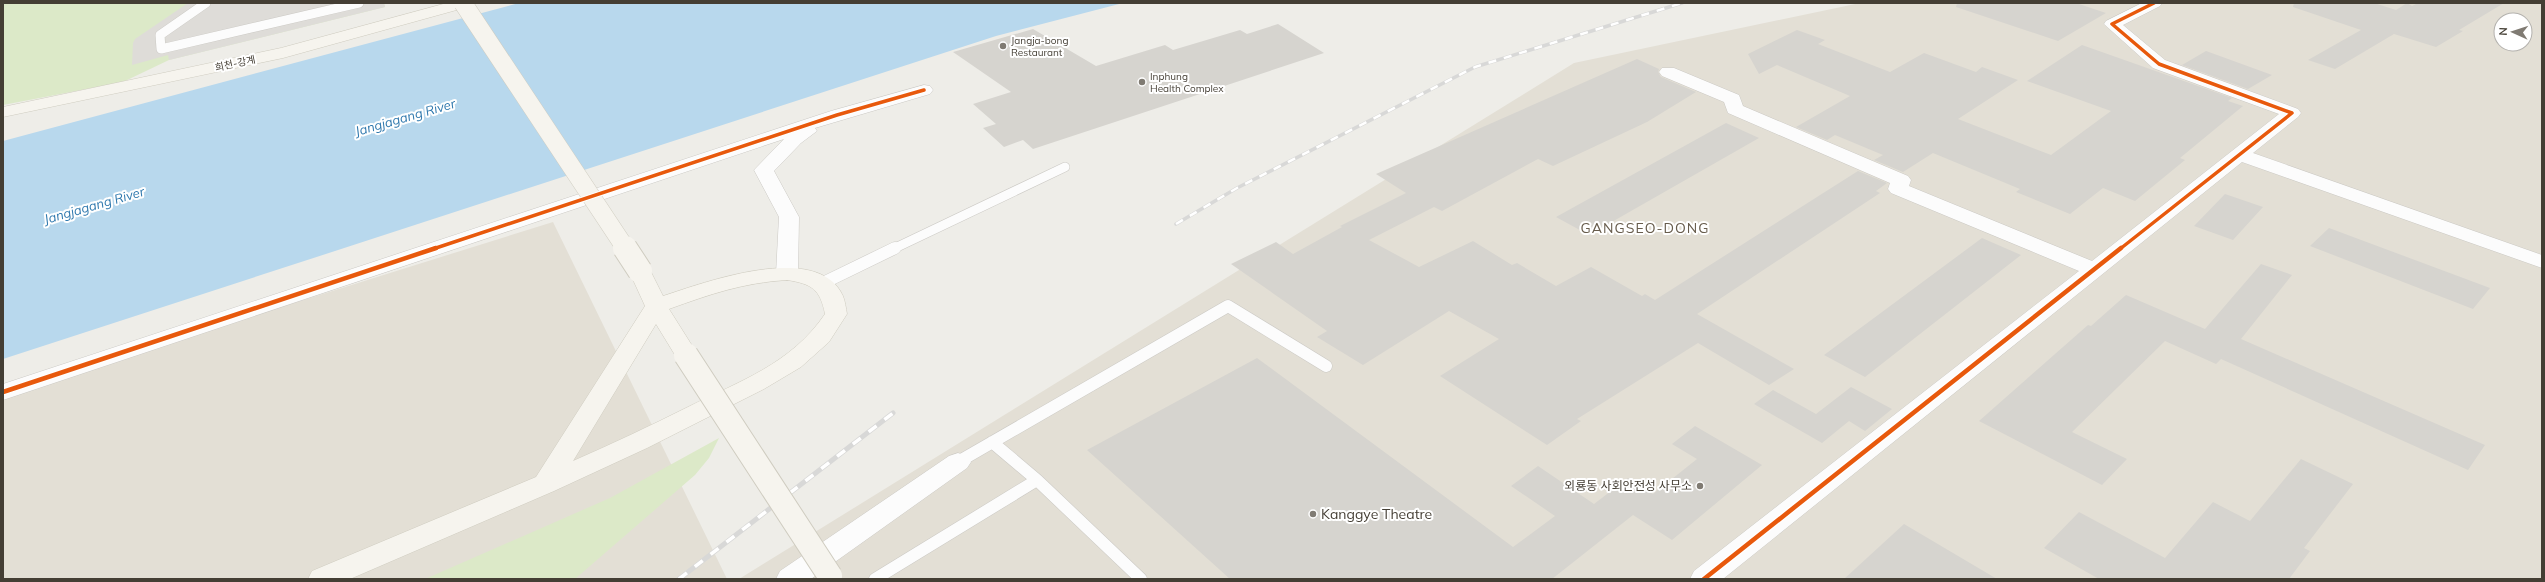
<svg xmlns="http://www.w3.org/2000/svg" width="2545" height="582" viewBox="0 0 2545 582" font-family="Mulish,'Noto Sans KR',sans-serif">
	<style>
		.residential { fill: #e3dfd5; fill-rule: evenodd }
		.green { fill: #dce9c8 }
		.parking { fill: #dedcd8 }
		.water { fill: #b8d8ed }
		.building { fill: #d6d4cf }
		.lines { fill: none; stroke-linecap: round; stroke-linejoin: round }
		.lane-far1-casing { stroke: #cbc9c4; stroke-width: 10 }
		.lane-casing { stroke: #cbc9c4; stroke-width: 13 }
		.street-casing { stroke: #cbc9c4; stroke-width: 1 }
		.secondary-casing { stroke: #cfccc0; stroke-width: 1 }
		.lane-far1 { stroke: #fcfcfc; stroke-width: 9 }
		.lane { stroke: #fcfcfc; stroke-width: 12 }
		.street { fill: #fcfcfc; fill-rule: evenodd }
		.secondary { fill: #f6f4ee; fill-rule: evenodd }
		.rail-far1-casing { stroke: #d8d8d7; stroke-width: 3.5 }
		.rail-casing { stroke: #d8d8d7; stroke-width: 5 }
		.rail-far1 { stroke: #fff; stroke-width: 2.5; stroke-dasharray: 8; stroke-linecap: butt }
		.rail { stroke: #fff; stroke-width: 3.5; stroke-dasharray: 10; stroke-linecap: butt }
		.secondary-bridge-far1-casing { stroke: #cfccc0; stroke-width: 19; stroke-linecap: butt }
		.secondary-bridge-casing { stroke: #cfccc0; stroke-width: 26; stroke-linecap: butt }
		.secondary-bridge-far1 { stroke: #f6f4ee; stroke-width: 18 }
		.secondary-bridge { stroke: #f6f4ee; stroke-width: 24 }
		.cycleway-far1-casing { stroke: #fff; stroke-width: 5.5 }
		.cycleway-casing { stroke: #fff; stroke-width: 7 }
		.cycleway-far1 { stroke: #e8590c; stroke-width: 3.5 }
		.cycleway { stroke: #e8590c; stroke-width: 4.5 }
		.poi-dot { fill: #807b73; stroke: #fff; stroke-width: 1.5 }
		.labels { text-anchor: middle; stroke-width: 4; stroke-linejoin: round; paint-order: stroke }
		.far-poi-label { font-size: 10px; fill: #443e34; stroke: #fff; text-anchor: start }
		.far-street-label { font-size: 10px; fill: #443e34; stroke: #fff }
		.poi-label { font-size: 12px; fill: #443e34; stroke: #fff; text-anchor: end }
		.water-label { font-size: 13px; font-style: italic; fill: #3079ae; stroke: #fff }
		.quarter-label { font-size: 14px; letter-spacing: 1px; fill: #675c4c; stroke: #fff }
		.near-poi-label { font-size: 14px; fill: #443e34; stroke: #fff; text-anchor: start }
	</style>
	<rect width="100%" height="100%" fill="#eeede8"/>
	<!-- residential -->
	<path class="residential" d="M1860,3H2542V579H739L1574,63ZM2501,20H2525V44H2501Z
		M553,222L727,579H3V394Z"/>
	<!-- green -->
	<path class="green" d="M3,3H384L385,7L169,60L123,82L3,105Z
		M719,438L709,458L695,475L575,579H425L610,498Z"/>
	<!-- parking -->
	<path class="parking" d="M188,3H384L385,7L169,60L168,55L132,65L133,43L135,39Z"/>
	<!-- water -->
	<path class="water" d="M519,3H1123L996,36L3,359V141Z"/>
	<!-- building -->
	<path class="building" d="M1957,3H2076L2106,13L2058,41L1956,7Z
		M2294,3H2374L2396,10L2407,3L2412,6L2418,3H2504L2459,30L2463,31L2436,47L2394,34L2335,69L2308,60L2361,30L2293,7Z
		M1278,24L1324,53L1033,149L1023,140L1004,147L983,128L996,124L973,104L1011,92L953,52L1033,29L1096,66L1165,45L1173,50L1240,30L1247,34Z
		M1797,30L1825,40L1818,44L1890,72L1924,53L1976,72L1982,67L2018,80L1958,119L2051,155L2111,111L2027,81L2082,45L2232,98L2228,101L2243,106L2180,158L2185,160L2135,201L2103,188L2070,214L2016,192L2020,189L1933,153L1903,172L1874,160L1883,155L1835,135L1827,140L1796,127L1850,96L1777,65L1759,74L1748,54Z
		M2206,51L2272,75L2248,89L2182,65Z
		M1637,59L1659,69L1658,72L1661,77L1696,92L1647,122L1553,166L1538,159L1442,211L1434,207L1369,240L1419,267L1473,241L1512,265L1517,263L1556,286L1591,267L1642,296L1645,294L1655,300L1858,171L1887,183L1876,191L1880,193L1697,314L1794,369L1769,385L1698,343L1577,419L1581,421L1547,445L1440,376L1499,339L1449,311L1363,365L1317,337L1327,331L1231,264L1276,242L1293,254L1342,227L1340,226L1406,193L1376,174Z
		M1726,123L1759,138L1589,235L1556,217Z
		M2225,194L2263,207L2233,240L2194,226Z
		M2329,228L2490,288L2473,309L2310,246Z
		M1982,238L2021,255L1865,377L1824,355Z
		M2261,264L2292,275L2241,339L2485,445L2468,470L2221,359L2216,364L2165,341L2072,432L2127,459L2102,485L1979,421L2088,325L2091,326L2126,295L2205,329Z
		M1257,358L1513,547L1555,516L1511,486L1538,466L1594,504L1628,478L1653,494L1697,459L1672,444L1695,426L1762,465L1672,540L1633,515L1552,579H1230L1087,450Z
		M1851,387L1892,409L1865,431L1849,421L1822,443L1754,404L1773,390L1816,414Z
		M2301,459L2353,484L2304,548L2310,551L2289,579H2099L2044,548L2079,512L2165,558L2213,502L2250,521Z
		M1904,524L1997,579H1844Z"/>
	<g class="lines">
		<defs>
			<path id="lane-far1" d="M206,3L160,35L161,49L359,3
				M893,249L1065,167"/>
			<path id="lane" d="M821,284L895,248
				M992,442L1037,480L1141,579
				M958,462L1228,306L1326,366
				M875,579L1037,480"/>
			<path id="street" d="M2142,3H2162L2160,6L2123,25L2165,60L2298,109L2301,113L2298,117L2253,153L2542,255V268L2242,162L1723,579H1690L1694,571L2079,271L1891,193L1888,189L1890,183L1728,113L1724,102L1662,76L1659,72L1662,68H1674L1739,95L1743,106L1908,176L1911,180L1909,186L2092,261L2279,114L2153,68L2104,24L2106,21Z
				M924,85L930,86L933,90L930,94L815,128L817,131L801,143L774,171L799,217L798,274L795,279L787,280L779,279L776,274L779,217L754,170L784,139L3,400V384L831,111Z
				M958,453L967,456L971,462L967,468L811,579H776L780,571L949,456Z"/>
			<path id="secondary" d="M447,3H473L471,6L283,58L3,117V107L281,48Z
				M640,265L648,266L663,296C703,283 818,240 843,296C845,301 846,308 847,314L829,342L801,367L764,389L647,448L554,491L350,579H308L312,571L536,477L645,306L629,271L632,266ZM787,280C812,284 820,289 825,314C791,364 740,381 688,407C650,426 612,444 573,461L656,324L678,360L686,362L694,360L698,355L669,309C711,294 742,283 787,280Z"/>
		</defs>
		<!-- lane-far1 casing -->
		<use href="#lane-far1" class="lane-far1-casing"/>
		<!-- lane casing -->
		<use href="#lane" class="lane-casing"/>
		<!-- street casing -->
		<use href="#street" class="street-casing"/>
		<!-- secondary casing -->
		<use href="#secondary" class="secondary-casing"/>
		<!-- lane-far1 -->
		<use href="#lane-far1" class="lane-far1"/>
		<!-- lane -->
		<use href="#lane" class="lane"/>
		<!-- street -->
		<use href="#street" class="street"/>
		<!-- secondary -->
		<use href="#secondary" class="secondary"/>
		<defs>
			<path id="rail-far1" d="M1176,224L1237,188L1475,67L1682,3"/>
			<path id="rail" d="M679,579L893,413"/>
		</defs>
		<!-- rail-far1 casing -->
		<use href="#rail-far1" class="rail-far1-casing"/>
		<!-- rail casing -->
		<use href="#rail" class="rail-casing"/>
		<!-- rail-far1 -->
		<use href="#rail-far1" class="rail-far1"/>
		<!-- rail -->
		<use href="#rail" class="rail"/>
		<defs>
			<path id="secondary-bridge-far1" d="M463,3L626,249"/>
			<path id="secondary-bridge" d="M625,248L640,271
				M686,355L830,576"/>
		</defs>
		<!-- secondary-bridge-far1 casing -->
		<use href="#secondary-bridge-far1" class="secondary-bridge-far1-casing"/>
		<!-- secondary-bridge casing -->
		<use href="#secondary-bridge" class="secondary-bridge-casing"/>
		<!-- secondary-bridge-far1 -->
		<use href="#secondary-bridge-far1" class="secondary-bridge-far1"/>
		<!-- secondary-bridge -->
		<use href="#secondary-bridge" class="secondary-bridge"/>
		<defs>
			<path id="cycleway-far1" d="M433,249L837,115L924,90
				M2120,249L2292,113L2159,64L2112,24L2154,3"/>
			<path id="cycleway" d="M3,392L436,248
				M1704,579L2121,248"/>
		</defs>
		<!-- cycleway-far1 casing -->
		<use href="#cycleway-far1" class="cycleway-far1-casing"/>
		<!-- cycleway casing -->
		<use href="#cycleway" class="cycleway-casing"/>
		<!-- cycleway-far1 -->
		<use href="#cycleway-far1" class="cycleway-far1"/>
		<!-- cycleway -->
		<use href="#cycleway" class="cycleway"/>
	</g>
	<!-- markers -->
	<g class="poi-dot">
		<circle cx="1003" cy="46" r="4"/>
		<circle cx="1142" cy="82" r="4"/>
		<circle cx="1700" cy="486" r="4"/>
		<circle cx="1313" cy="514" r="4"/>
	</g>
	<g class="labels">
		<!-- far-poi labels -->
		<g class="far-poi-label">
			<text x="1011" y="44">Jangja-bong<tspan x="1011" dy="12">Restaurant</tspan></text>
			<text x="1150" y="80">Inphung<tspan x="1150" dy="12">Health Complex</tspan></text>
		</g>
		<!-- far-street labels -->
		<g class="far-street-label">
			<text transform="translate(235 63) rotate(-12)" y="4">희천-강계</text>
		</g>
		<!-- poi labels -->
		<g class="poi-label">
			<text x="1692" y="490">외룡동 사회안전성 사무소</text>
		</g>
		<!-- water labels -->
		<g class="water-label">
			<text transform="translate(405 117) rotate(-16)" y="5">Jangjagang River</text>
			<text transform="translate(94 205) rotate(-16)" y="5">Jangjagang River</text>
		</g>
		<!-- quarter labels -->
		<g class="quarter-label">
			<text x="1645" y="233">GANGSEO-DONG</text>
		</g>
		<!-- near-poi labels -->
		<g class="near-poi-label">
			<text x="1321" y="519">Kanggye Theatre</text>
		</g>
	</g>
	<!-- border -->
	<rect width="2545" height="582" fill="none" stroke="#443e34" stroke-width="8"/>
	<!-- north arrow -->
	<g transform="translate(2513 32) rotate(273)"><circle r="19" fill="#ffffff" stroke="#b4b2ae"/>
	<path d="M0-3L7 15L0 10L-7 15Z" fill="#807b73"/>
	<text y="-6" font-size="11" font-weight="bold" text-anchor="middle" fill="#443e34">N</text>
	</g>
</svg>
